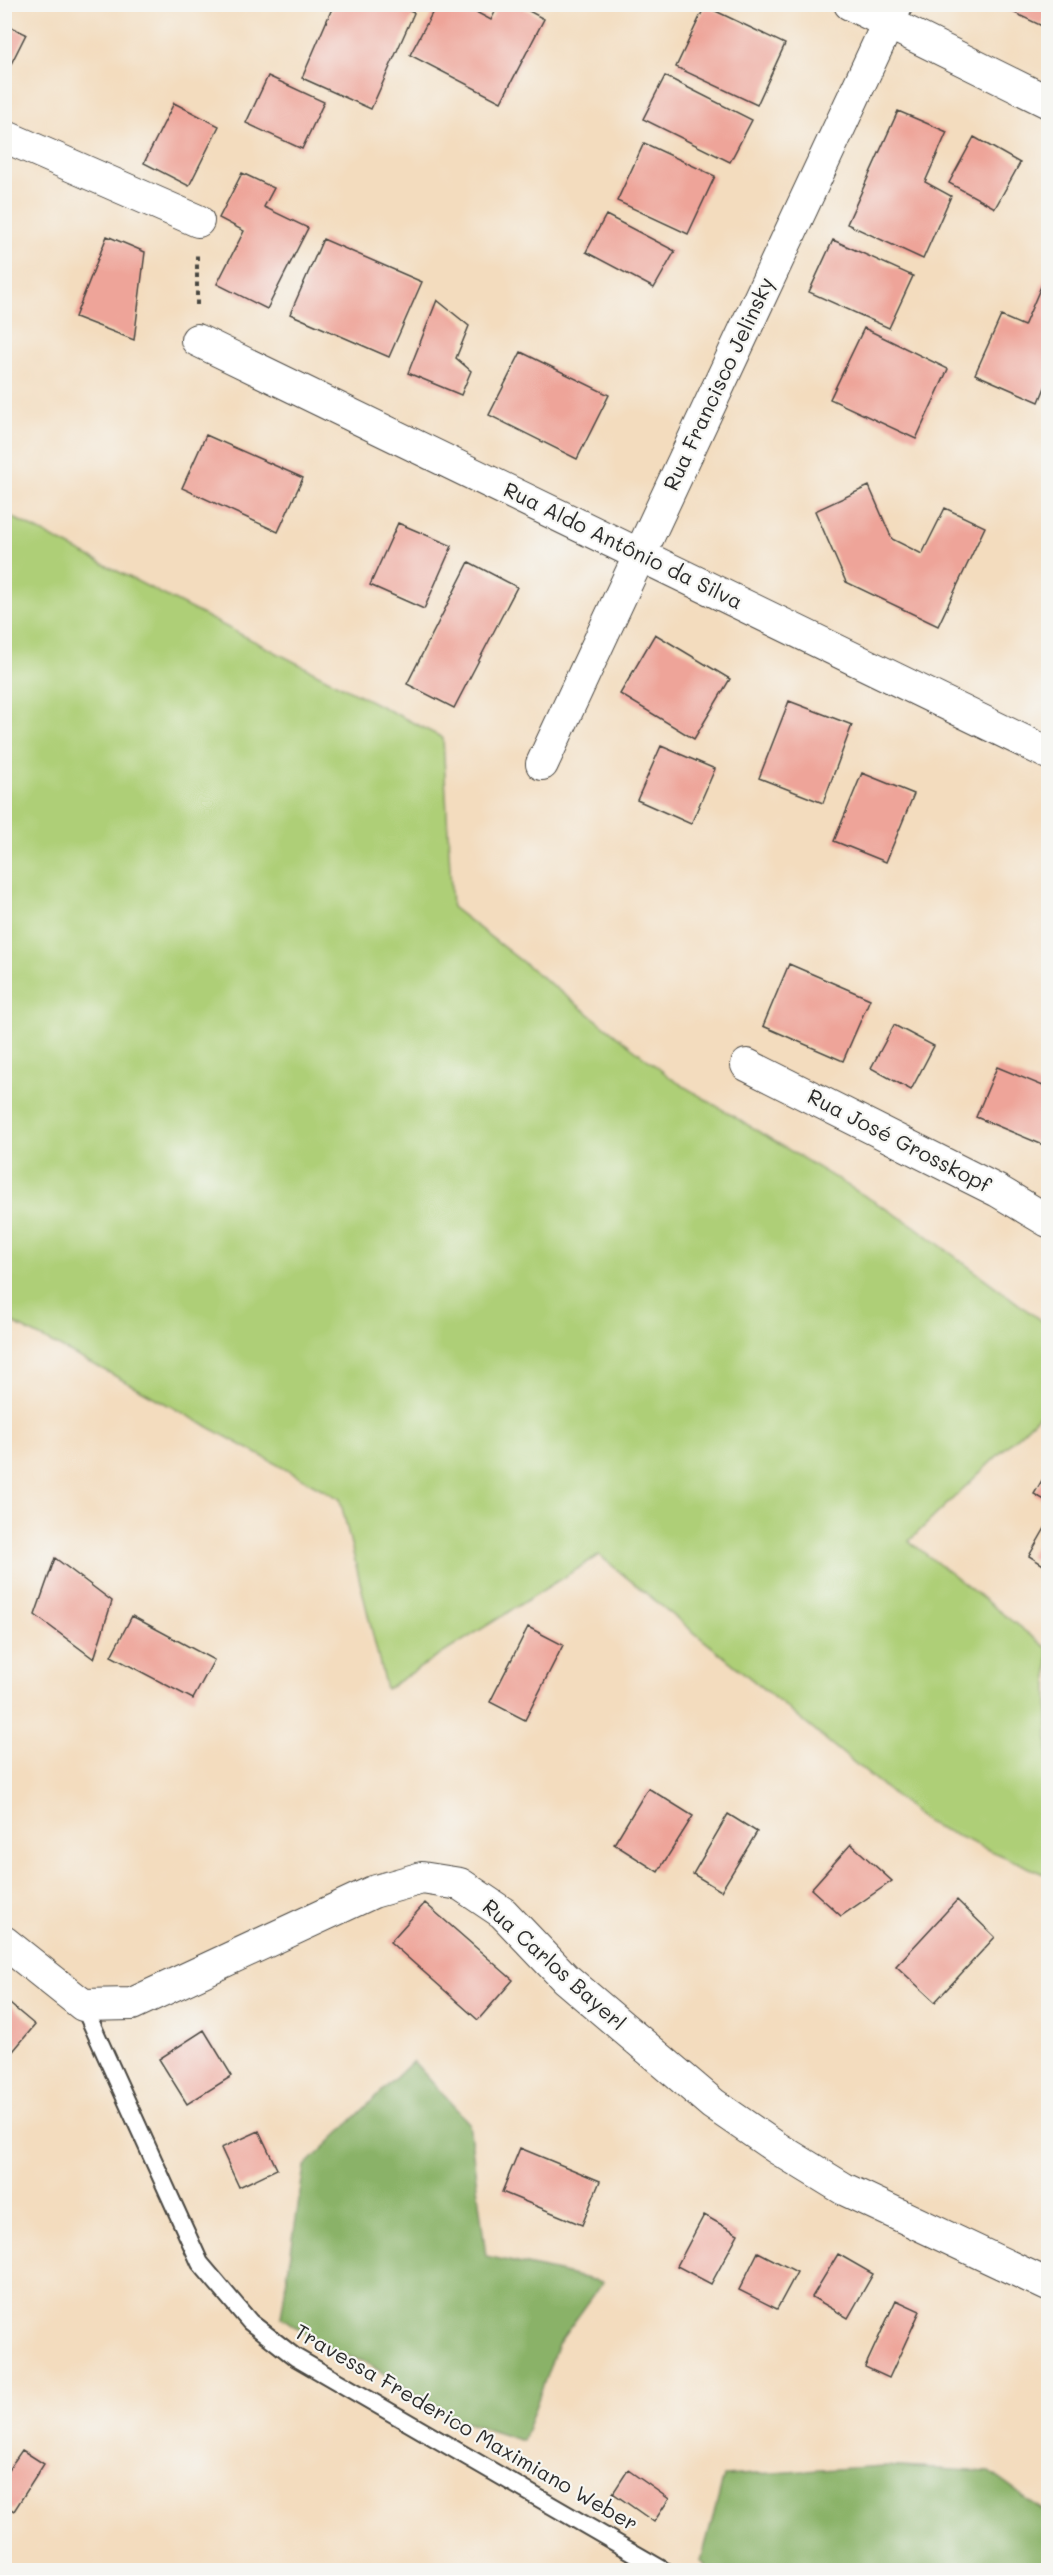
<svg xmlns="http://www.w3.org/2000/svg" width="1053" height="2575" viewBox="0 0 1053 2575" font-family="Mali,sans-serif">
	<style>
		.green { fill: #aecf77; stroke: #6c7d51; stroke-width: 1.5 }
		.forest { fill: #8ab268; stroke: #5a6e4a; stroke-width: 1.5 }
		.building { fill: #eea499 }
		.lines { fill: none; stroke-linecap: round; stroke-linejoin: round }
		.lane-casing { stroke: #494641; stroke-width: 20 }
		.street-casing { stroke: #494641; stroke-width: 34 }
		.path { stroke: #494641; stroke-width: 4; stroke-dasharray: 4.5 4.5; stroke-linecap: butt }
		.lane { stroke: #fff; stroke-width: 16 }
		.street { stroke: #fff; stroke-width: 32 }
		.labels { text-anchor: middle; stroke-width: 4.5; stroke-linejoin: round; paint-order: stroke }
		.street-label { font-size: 21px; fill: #2b2b2b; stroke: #f6f6f2 }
	</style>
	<rect width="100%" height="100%" fill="#f6f6f2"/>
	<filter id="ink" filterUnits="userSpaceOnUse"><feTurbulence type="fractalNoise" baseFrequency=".0167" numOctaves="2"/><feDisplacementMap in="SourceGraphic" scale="12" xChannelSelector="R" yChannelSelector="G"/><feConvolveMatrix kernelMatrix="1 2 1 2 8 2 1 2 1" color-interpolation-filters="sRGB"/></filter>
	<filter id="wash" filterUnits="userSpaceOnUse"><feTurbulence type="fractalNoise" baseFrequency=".008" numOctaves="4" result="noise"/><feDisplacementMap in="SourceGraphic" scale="24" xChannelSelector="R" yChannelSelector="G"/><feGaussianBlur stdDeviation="1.35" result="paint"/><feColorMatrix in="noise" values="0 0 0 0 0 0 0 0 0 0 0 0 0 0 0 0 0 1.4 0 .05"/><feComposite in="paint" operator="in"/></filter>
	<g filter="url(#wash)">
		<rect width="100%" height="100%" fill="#f3dcbe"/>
		<!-- green -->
		<path class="green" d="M4,513L443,738L452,907L675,1081L913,1225L1048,1326V1407L909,1541L1048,1649V1876L928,1823L599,1555L386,1689L340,1499L106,1371L5,1319Z"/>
		<!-- forest -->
		<path class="forest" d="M413,2061L469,2123L486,2256L603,2282L558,2344L523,2441L452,2418L366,2362L331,2351L281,2317L304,2167Z
			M883,2466L989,2472L1048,2514V2570H710L701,2561L724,2476Z"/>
		<g id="blocks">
			<!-- building -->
			<path class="building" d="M334,4H394L414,13L371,109L302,78Z
				M437,4H461L491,20L499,4H516L544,19L501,102L410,55Z
				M996,4H1048V10L1042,26Z
				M705,6L785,44L757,105L676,67Z
				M4,24L26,34L4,78Z
				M268,76L324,102L302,149L246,123Z
				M665,76L752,120L730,162L643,119Z
				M174,103L219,126L189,186L144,163Z
				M898,111L947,132L925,182L951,196L923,259L847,224Z
				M974,137L1020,163L995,208L949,183Z
				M644,143L715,176L688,234L617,201Z
				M242,173L274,188L264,207L308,228L267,309L217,284L244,231L219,218Z
				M606,215L675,251L654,288L586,252Z
				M107,236L145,252L134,340L75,317Z
				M323,239L422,282L389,357L290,314Z
				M833,240L913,276L889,328L809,292Z
				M1048,270V380L1039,402L975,374L1001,316L1024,326Z
				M437,300L469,326L456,358L471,371L461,395L408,373Z
				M864,328L948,369L916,439L830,399Z
				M521,352L609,395L577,459L489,415Z
				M206,435L303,478L278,532L182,488Z
				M869,486L892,539L922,554L945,508L985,527L938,626L846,582L815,511Z
				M398,523L452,546L424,609L370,585Z
				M469,562L517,587L454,708L407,684Z
				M655,634L730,679L694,739L620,694Z
				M789,701L852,725L823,803L759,778Z
				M661,746L715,769L691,824L637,800Z
				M862,773L914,794L886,862L834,841Z
				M789,964L870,999L843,1061L763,1026Z
				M894,1025L934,1046L911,1090L871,1068Z
				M997,1067L1048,1088V1147L976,1117Z
				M1048,1470V1502L1034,1494Z
				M1048,1523V1568L1029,1556Z
				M55,1558L112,1601L94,1659L35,1615Z
				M132,1616L214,1660L193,1699L111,1656Z
				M528,1627L563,1645L525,1720L490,1702Z
				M648,1788L693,1816L658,1872L614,1844Z
				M728,1814L757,1832L721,1891L693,1874Z
				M851,1844L892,1881L841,1916L811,1889Z
				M957,1900L995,1937L935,2002L896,1966Z
				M425,1903L513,1980L478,2020L390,1942Z
				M4,1999L35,2025L4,2062Z
				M204,2030L232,2076L187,2104L159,2059Z
				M259,2131L277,2169L239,2187L221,2148Z
				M520,2148L600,2181L582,2225L502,2192Z
				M704,2215L738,2234L711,2284L677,2266Z
				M758,2252L797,2272L777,2309L739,2290Z
				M838,2254L873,2274L848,2318L812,2297Z
				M896,2300L920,2311L889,2378L865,2367Z
				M22,2450L44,2464L14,2511L4,2505V2476Z
				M628,2470L669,2499L654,2522L613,2493Z"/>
		</g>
	</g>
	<g filter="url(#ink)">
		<use href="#blocks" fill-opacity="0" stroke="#494641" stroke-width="1.5"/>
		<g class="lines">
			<defs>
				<path id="lane" d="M83,2005L200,2263L250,2322L295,2357L663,2570"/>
				<path id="street" d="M850,4L1048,102
					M4,136L198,221
					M197,340L1048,753
					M542,764L897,4
					M747,1065L998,1191L1048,1221
					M4,1942L83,2005L132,2004L373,1892L422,1878L460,1884L503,1913L565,1978L713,2104L777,2148L844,2189L1048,2285"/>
			</defs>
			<!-- lane casing -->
			<use href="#lane" class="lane-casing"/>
			<!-- street casing -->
			<use href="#street" class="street-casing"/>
			<!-- path -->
			<path class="path" d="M197,305V255"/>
			<!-- lane -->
			<use href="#lane" class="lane"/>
			<!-- street -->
			<use href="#street" class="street"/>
		</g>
	</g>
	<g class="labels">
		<!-- street labels -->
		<g class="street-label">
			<text transform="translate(719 384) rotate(-65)" y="7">Rua Francisco Jelinsky</text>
			<text transform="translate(623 546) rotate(26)" y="7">Rua Aldo Antônio da Silva</text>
			<text transform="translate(899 1141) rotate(27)" y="7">Rua José Grosskopf</text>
			<text transform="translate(554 1965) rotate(42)" y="7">Rua Carlos Bayerl</text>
			<text transform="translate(466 2428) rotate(30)" y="7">Travessa Frederico Maximiano Weber</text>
		</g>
	</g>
	<!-- margin -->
	<rect width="1053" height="2575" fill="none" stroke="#f6f6f2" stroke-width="24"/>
</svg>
